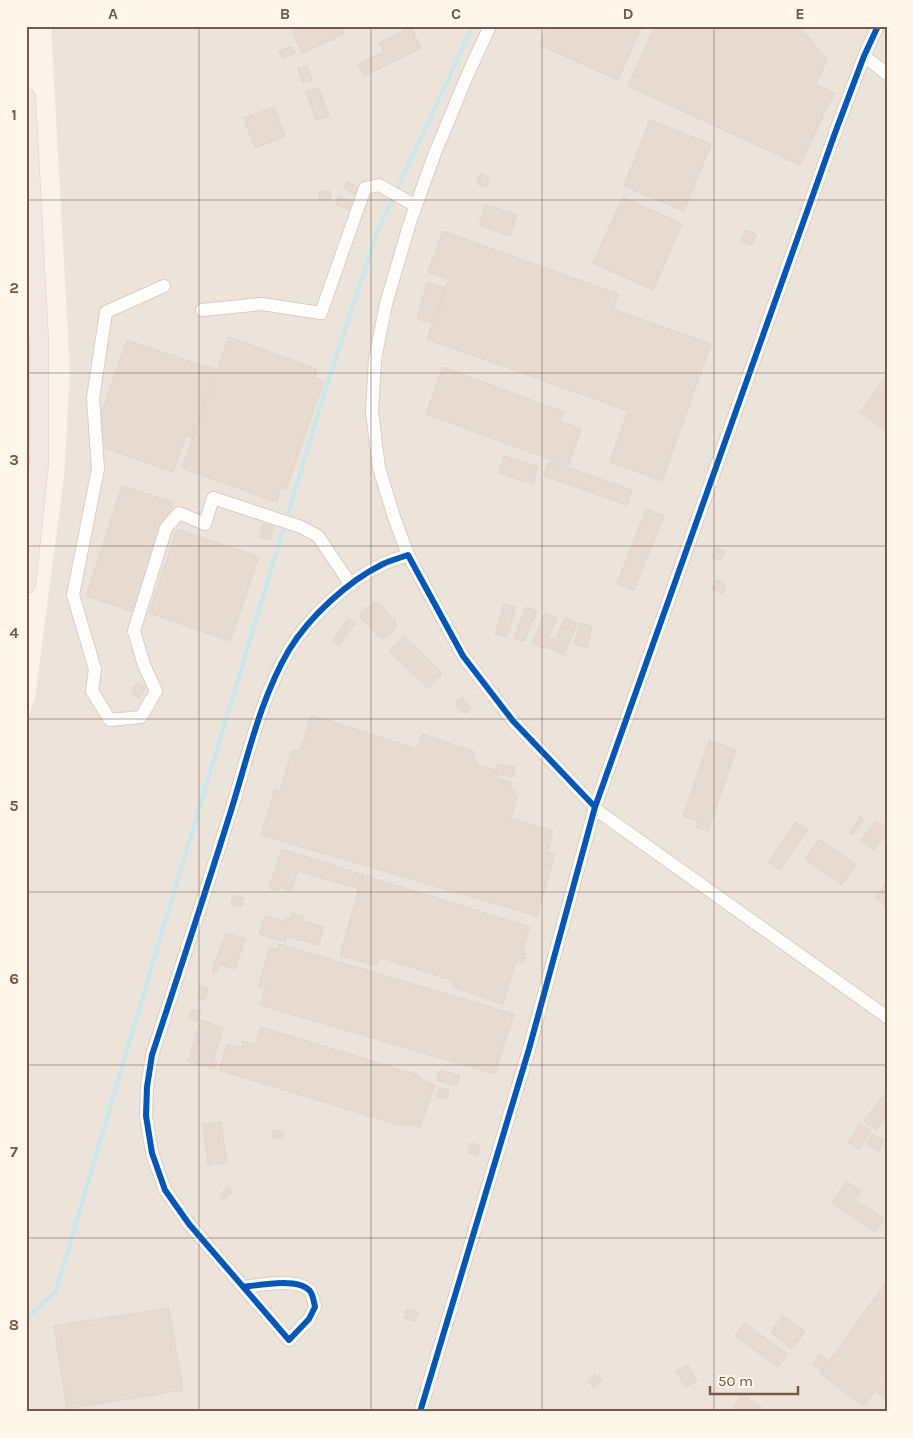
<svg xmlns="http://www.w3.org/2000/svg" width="913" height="1438" viewBox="0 0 913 1438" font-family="Karla,sans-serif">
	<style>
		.industrial { fill: #ece3db }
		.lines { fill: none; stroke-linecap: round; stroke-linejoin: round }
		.stream { stroke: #cae8eb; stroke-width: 4 }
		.building { fill: #e6dad1; stroke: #e2d5cc }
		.minor-casing { stroke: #d8cec6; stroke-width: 14 }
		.highway-casing { stroke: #dad0c8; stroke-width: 20 }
		.minor { stroke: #fefdfc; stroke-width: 12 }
		.highway { stroke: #f2e8e3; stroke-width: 19 }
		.cycleway-casing { stroke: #fff7ec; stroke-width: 9 }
		.cycleway { stroke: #0057b8; stroke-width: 6 }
		.grid { fill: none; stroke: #7a5846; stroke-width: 1; stroke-opacity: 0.55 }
		.neatline { fill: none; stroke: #7a5846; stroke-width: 2 }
		.grid-label { font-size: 16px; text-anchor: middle; font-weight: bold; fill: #7a5846 }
	</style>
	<rect width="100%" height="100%" fill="#f9f3ea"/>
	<!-- industrial -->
	<path class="industrial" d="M51,26H887V1412H26V726L35,698L64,477L70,372Z"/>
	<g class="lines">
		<!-- stream -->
		<path class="stream" d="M26,1319L56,1291L154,959L325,391L378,230L473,26"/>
	</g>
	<!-- building -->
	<path class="building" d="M290,26H341L344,34L302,53Z
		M548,26H642L618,80L540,45Z
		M655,26H799L827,60L816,84L834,93L800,165L628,86Z
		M411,27L421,48L364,76L358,64L384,52L379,43Z
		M292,46L295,53L282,58L279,51Z
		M307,66L312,80L303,83L298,69Z
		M319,88L329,116L316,120L306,92Z
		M274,107L285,136L255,148L244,118Z
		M650,120L711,144L684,211L624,186Z
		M480,174L489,177L486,187L477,184Z
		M347,182L358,187L355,194L344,188Z
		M329,190L331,198L320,200L319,192Z
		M339,196L353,202L350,210L336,204Z
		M623,197L682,224L653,290L593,263Z
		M486,205L517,215L510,236L479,225Z
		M745,230L756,234L752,245L741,241Z
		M443,231L618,294L613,309L711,344L662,481L610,462L628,411L427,339L449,279L428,272Z
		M427,283L445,288L436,324L417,319Z
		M229,337L317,369L315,378L324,381L286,489L281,487L276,502L182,468Z
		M127,340L207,367V366L217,369L193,438L186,435L173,472L91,443Z
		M443,367L564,412L560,421L581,429L568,466L426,414Z
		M887,375V431L860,412Z
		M504,456L538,467L533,484L499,473Z
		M549,461L632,490L627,505L544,476Z
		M122,486L173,502L137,613L86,596Z
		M646,509L664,516L634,590L617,584Z
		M263,524L274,527L270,540L259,537Z
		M177,529L259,557L230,641L149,613Z
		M716,547L725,551L721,560L712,557Z
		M716,580L726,585L722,594L712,589Z
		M376,602L380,604L395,621L396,625L395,629L385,638H381L378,636L361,618L360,615L361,612L373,603Z
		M504,604L516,607L507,637L495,634Z
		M526,607L537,611L524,642L514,638Z
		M545,613L557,618L544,648L532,643Z
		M348,618L355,623L339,646L332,642Z
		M565,618L577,623L569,644L556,638Z
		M580,623L592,627L587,648L574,644Z
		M404,636L442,673L428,689L389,651Z
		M551,638L568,646L564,655L547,647Z
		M137,683L145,687L140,698L131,694Z
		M462,697L471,708L464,714L455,703Z
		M311,715L417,749L422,734L475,752L472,760L477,762V765L497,771L496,778L511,782L510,790H514L513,794L517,795L511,818L553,831L547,853L555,854L537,916L261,835L275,789L280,791L292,750L300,752Z
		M709,740L736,750L708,831L696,827L699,821L683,816Z
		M497,764L515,767L513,777L495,774Z
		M861,816L864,819L853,835L850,832Z
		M876,821L887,829V833L874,850L861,840Z
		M796,822L808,830L780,870L768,862Z
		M819,839L856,865L842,885L805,859Z
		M282,849L363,875L359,889L298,871L291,891L280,887L279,891L269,888Z
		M363,875L530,927L522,953L526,954L523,963L516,961L503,1004L453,987L454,981L379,957L377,966L340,955Z
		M887,882V906L875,898Z
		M234,895L244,898L241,907L231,904Z
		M292,913L304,917L303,921L324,927L318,945L287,936L285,942L259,934L265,916L283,921L287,918H291Z
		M226,933L245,939L235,969L219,964L216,972L212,971Z
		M279,944L514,1014L495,1074L260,1005L265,989L258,987L270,947L277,949Z
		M200,986L208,988L205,1000L197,998Z
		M192,1009L201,1012L198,1021L189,1019Z
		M201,1020L223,1028L213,1060L217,1061L215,1069L188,1061Z
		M261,1027L418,1075L423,1081L435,1085L420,1127L407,1124L402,1126L219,1070L227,1044L241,1048L244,1041L255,1045Z
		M440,1070L460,1076L456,1086L437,1080Z
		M439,1088L449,1090L447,1099L437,1097Z
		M887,1091V1117L876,1130L864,1121Z
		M221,1122L227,1163L208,1165L203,1124Z
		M860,1124L871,1131L859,1149L848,1142Z
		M274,1130L284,1132L283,1139L272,1138Z
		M872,1134L884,1140L879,1151L867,1145Z
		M471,1143L480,1145L478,1155L468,1153Z
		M846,1181L861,1191L855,1200L884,1219L875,1232L832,1203Z
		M229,1186L233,1191L224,1200L219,1195Z
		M887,1281V1374L864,1406L820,1374Z
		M169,1308L183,1390L67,1409L54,1326Z
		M407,1309L418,1312L415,1321L404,1318Z
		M783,1315L805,1332L792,1349L771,1332Z
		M744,1323L788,1354L778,1367L735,1336Z
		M820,1354L829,1361L822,1371L812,1364Z
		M688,1365L697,1381L685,1387L676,1371Z
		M595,1374L602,1381L594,1388L587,1381Z
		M887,1378V1400L876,1392Z
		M742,1394L768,1412H730Z"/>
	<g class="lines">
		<defs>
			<path id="minor" d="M864,56L887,74
				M164,286L106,312L93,398L98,469L73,595L95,669L92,691L110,720L141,717L156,691L144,665L134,631L166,528L179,513L205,524L213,498L301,527L318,536L351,585
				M202,310L262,304L321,313L365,188L379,185L416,206
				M408,555L394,517L379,468L372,412L375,359L386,304L410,222L435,153L467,76L490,26
				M595,809L887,1017
				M243,1287C259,1285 298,1277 310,1291C313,1295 314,1302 315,1307L309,1319L289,1340L189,1224L165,1190L152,1153L146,1116L147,1087L152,1055C178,976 204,897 229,817C247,761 259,701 289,650C309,617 348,581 383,564C391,560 400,558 408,555L463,656L513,721L595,807
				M420,1412L529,1049L595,807L835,133L864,56L878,26"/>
			<path id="highway" d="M26,98L39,342V463L26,584"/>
		</defs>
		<!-- minor casing -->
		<use href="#minor" class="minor-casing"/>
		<!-- highway casing -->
		<use href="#highway" class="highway-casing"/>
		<!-- minor -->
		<use href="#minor" class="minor"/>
		<!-- highway -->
		<use href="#highway" class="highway"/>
		<defs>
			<path id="cycleway" d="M243,1287C259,1285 298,1277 310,1291C313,1295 314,1302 315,1307L309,1319L289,1340L189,1224L165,1190L152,1153L146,1116L147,1087L152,1055C178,976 204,897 229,817C247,761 259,701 289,650C309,617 348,581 383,564C391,560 400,558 408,555L463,656L513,721L595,807
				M420,1412L529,1049L595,807L835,133L864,56L878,26"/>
		</defs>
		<!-- cycleway casing -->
		<use href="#cycleway" class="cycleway-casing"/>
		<!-- cycleway -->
		<use href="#cycleway" class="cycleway"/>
	</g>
	<!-- grid -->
	<path class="grid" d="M199,26V1412M371,26V1412M542,26V1412M714,26V1412M26,200H887M26,373H887M26,546H887M26,719H887M26,892H887M26,1065H887M26,1238H887"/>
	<!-- border -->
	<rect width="913" height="1438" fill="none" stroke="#fff7ec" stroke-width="55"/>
	<!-- scale -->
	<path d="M710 1386v8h88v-8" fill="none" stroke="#7a5846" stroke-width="2.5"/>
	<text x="718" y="1386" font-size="15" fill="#7a5846" stroke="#fff7ec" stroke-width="4" paint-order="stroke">50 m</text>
	<rect x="28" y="28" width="858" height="1382" class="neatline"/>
	<g class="grid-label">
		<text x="113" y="19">A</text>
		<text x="285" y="19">B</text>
		<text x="456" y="19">C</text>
		<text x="628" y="19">D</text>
		<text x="800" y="19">E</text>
		<text x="14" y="120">1</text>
		<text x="14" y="293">2</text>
		<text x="14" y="465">3</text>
		<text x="14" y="638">4</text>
		<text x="14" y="811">5</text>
		<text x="14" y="984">6</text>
		<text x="14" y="1157">7</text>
		<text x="14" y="1330">8</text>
	</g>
</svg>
